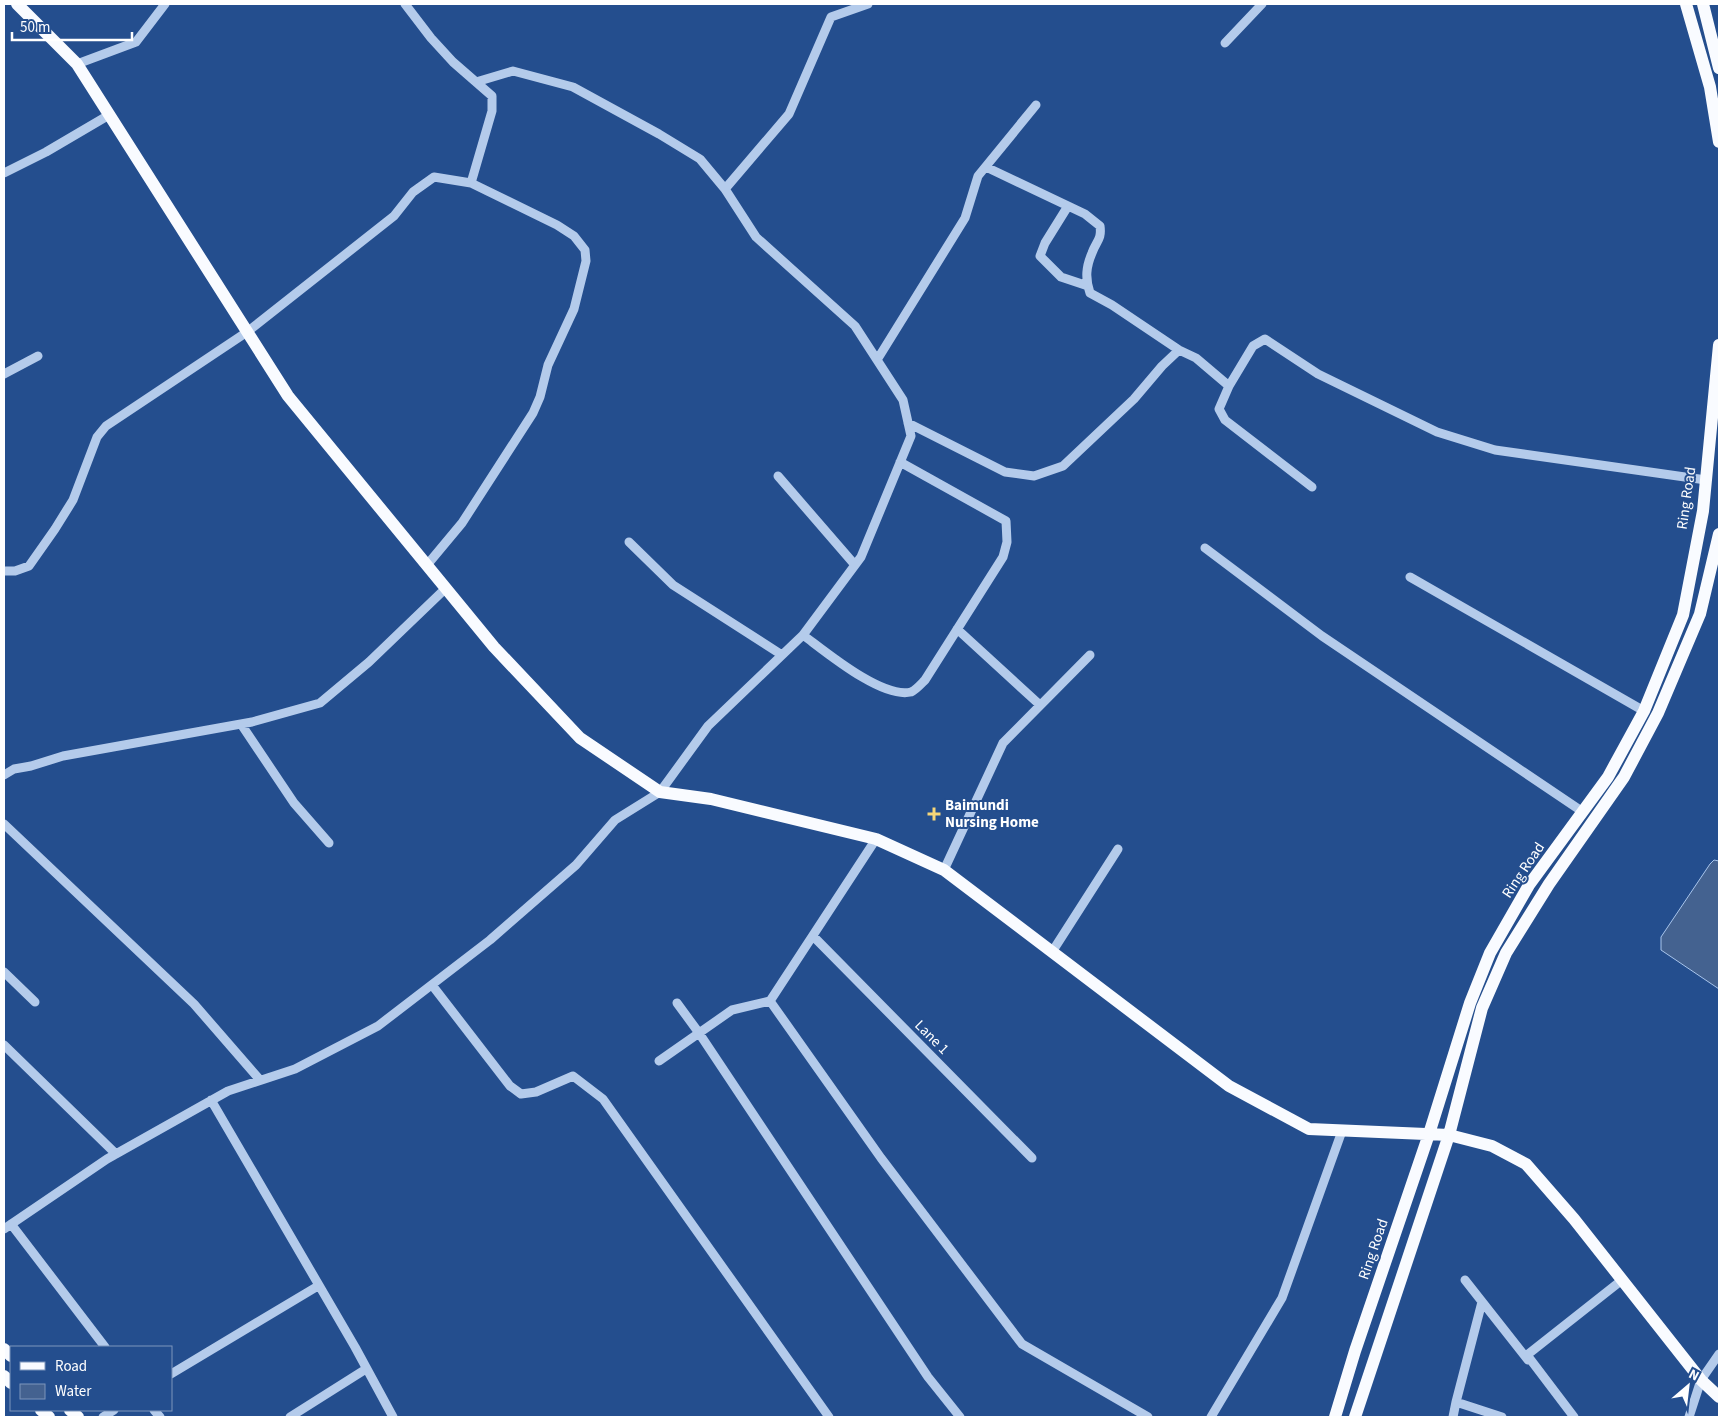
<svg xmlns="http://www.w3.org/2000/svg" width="1723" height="1421" viewBox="0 0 1723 1421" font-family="'Source Sans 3',sans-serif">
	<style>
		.water { fill: #446290; stroke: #a8c5ec }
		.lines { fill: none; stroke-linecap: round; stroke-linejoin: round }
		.minor { stroke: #b4cbeb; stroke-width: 9 }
		.major { stroke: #f9fbff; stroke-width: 12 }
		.poi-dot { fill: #f6d678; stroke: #244e8e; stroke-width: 2 }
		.labels { text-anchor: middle; stroke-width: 4; stroke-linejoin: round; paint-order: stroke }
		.street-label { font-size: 15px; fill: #fff; stroke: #244e8e }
		.poi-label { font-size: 15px; font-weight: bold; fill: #fff; stroke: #244e8e; text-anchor: start }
	</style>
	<rect width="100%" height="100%" fill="#244e8e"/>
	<!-- water -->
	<path class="water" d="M1714,860L1719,861V989L1661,950V937L1710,864Z"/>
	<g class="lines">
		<!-- minor -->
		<path class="minor" d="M405,4L431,38L453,62L492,96V111L471,183L557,225L574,236L585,250L586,261L574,309L548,365L540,397L533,413L462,523L427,565
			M1225,43L1262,4
			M77,64L136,42L165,4
			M476,82L513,71L573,87L659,134L700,159L725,189
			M986,167L1085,214L1100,226C1102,240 1096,241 1092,253C1086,267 1085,278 1090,293L1112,305L1179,350
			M4,173L46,152L109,115
			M1068,206L1045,243L1040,256L1061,277L1088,286
			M877,360L965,218L978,176L1036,105
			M4,374L38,356
			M908,423L1005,472L1034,476L1063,466L1134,399L1162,366L1179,350L1196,358L1229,386
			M778,476L855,565
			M1312,487L1225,420L1219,409L1229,386L1253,346L1265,339L1318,374L1437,432L1495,450L1706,480
			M629,542L673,585L782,655
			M1205,548L1322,636L1583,812
			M4,571H15L29,566L55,529L73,500L97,437L106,426L247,332L394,216L413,192L434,177L471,183
			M1410,577L1644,711
			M957,629L1040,705
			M803,635C826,652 882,699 911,692C916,690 921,684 925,680L1003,557L1007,542L1006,521L900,462
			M241,724L294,803L329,843
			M4,775L14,769L31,766L63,756L252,722L320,703L369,662L446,588
			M4,824L194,1004L260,1080
			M876,839L770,1001L881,1158L1022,1344L1148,1417
			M944,870L1003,743L1090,655
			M813,936L1032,1158
			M1052,952L1118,849
			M4,972L35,1002
			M432,985L510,1086L521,1094L536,1092L573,1076L603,1099L829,1417
			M677,1003L699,1033L928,1377L960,1417
			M4,1045L116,1154
			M659,1061L732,1010L770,1001
			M211,1100L355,1347L393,1417
			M11,1224L105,1347
			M4,1229L107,1159L228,1091L295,1069L378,1026L490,940L576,865L615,820L660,792L708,726L803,635L861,557L911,436L903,400L855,326L756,237L725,189L789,114L831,17L868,4
			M1465,1280L1528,1360
			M171,1374L318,1286
			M1456,1402L1482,1302
			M154,1410L160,1417
			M103,1417L114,1410
			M290,1417L366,1369
			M1211,1417L1282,1298L1342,1131
			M1453,1417L1456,1402L1502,1417
			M1574,1417L1527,1355L1622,1280
			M1689,1417L1701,1380L1719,1354"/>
		<!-- major -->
		<path class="major" d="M17,4L77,64L288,396L494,647L580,738L660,792L711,799L876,839L944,870L1229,1086L1309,1129L1449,1135L1492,1146L1526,1164L1574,1219L1701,1380L1719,1397
			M1686,4L1710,87L1719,142
			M1703,4L1719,68
			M4,1349L11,1356
			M4,1376L11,1383
			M41,1410L49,1417
			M70,1410L78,1417
			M1335,1417L1355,1351L1429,1134L1470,1003L1490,953L1529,885L1608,777L1644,711L1683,615L1703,511L1719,345
			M1355,1417L1449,1135L1482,1008L1506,953L1549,884L1624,777L1658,713L1700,614L1719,534"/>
	</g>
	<!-- markers -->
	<path class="poi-dot" d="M931.5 806.5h5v5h5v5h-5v5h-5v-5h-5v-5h5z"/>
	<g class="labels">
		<!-- street labels -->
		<g class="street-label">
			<text transform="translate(1686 498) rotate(-82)" y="5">Ring Road</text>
			<text transform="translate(1523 870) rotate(-56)" y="5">Ring Road</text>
			<text transform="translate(932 1037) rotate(45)" y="5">Lane 1</text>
			<text transform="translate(1373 1249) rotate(-71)" y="5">Ring Road</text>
		</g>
		<!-- poi labels -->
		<g class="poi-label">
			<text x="945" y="810">Baimundi<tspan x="945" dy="17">Nursing Home</tspan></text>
		</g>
	</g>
	<!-- border -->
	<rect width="1723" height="1421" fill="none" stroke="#ffffff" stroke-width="10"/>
	<!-- legend -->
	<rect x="10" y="1346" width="162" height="65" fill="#244e8e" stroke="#7c95bb"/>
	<rect x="20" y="1362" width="25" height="8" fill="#f9fbff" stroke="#7c95bb"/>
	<text x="55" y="1371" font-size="15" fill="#ffffff">Road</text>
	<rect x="20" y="1384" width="25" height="15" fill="#446290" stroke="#7c95bb"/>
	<text x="55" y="1396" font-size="15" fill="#ffffff">Water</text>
	<!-- north arrow -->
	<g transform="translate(1688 1386) rotate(28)" stroke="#244e8e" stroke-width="4" paint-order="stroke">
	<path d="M0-4L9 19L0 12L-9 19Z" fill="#ffffff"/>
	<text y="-8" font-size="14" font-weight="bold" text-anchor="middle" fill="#ffffff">N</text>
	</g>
	<!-- scale -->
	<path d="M12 32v8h120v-8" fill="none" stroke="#ffffff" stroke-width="2.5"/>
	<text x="20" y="32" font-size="15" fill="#ffffff" stroke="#244e8e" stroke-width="4" paint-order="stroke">50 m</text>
</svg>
